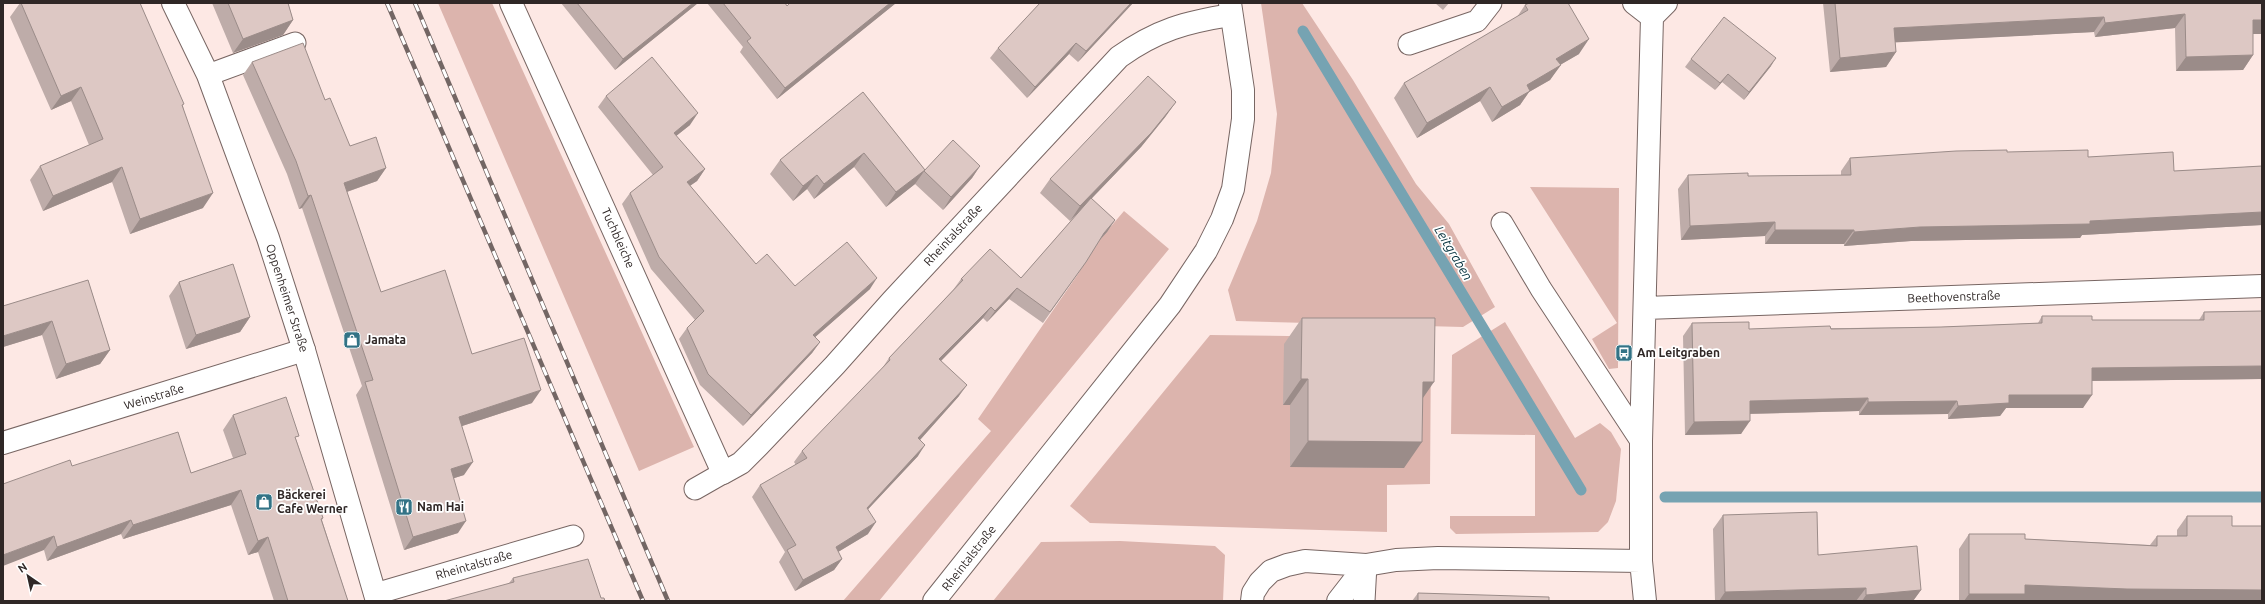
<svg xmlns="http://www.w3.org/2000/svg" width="2265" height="604" viewBox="0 0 2265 604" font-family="Ubuntu,sans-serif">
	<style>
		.green { fill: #dcb4ad }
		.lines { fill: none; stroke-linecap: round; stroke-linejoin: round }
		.stream { stroke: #76a3b2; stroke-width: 11 }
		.lane-casing { stroke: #786663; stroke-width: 23 }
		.street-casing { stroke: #786663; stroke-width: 24 }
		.secondary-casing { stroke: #786663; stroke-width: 24 }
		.lane { stroke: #fff; stroke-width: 21 }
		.street { stroke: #fff; stroke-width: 22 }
		.secondary { stroke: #fff; stroke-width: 22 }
		.rail-casing { stroke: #736664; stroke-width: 4.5 }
		.rail { stroke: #fff; stroke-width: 3; stroke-dasharray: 9; stroke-linecap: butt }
		.wall { fill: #beaca9 }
		.shaded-wall { fill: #9b8c89 }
		.building { fill: #ddc8c4; stroke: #9b8c89 }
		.labels { text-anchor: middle; stroke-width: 3.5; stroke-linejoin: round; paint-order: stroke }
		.street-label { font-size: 12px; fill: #2f2726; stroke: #fff }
		.poi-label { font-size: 12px; font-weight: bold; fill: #2f2726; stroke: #fff; text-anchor: start }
		.water-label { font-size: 13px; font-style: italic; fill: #06323e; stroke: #fff }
	</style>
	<rect width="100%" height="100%" fill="#fde8e4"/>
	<!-- green -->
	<path class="green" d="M438,3H492L694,447L639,471Z
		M1261,3H1302L1353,80L1416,184L1449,224L1495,307L1463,327L1236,321L1228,290L1257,221L1271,173L1277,114Z
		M1530,187L1619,188L1618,368L1609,369L1592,339L1617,323Z
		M1124,211L1169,249L879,601H843L991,431L978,419L1078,274L1096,244Z
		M1505,322L1575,438L1600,423L1611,432L1621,449L1616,501L1608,522L1598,532L1456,534L1450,528V516H1535V435L1451,434L1452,355Z
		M1210,335L1431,338L1430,484L1387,485V532L1090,523L1070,506Z
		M1120,541L1215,546L1225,555L1223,601H993L1041,542Z"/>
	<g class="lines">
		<!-- stream -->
		<path class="stream" d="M1303,31L1581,490
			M1665,497H2262"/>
		<defs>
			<path id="lane" d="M1409,44L1477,21L1491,3
				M208,75L295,43
				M1502,223L1541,289L1641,441
				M695,489L723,473
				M375,594L573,536
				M1364,601L1366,565"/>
			<path id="street" d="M511,3L723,473L741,463L759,445L835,365L892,301L1119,57C1157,30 1186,22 1231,15
				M1634,3L1652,17
				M1652,17L1666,3
				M1645,308L2262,286
				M3,443L304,350
				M1252,601L1253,593L1260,582L1271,571L1287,565L1305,561L1366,565L1396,560L1438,558L1641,561
				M1338,601L1366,565
				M1645,601L1641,561V441L1652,17"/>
			<path id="secondary" d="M173,3L208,75L268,238L304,350L377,601
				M934,601L1170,305L1206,251L1222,219L1233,189L1243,119V90L1230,3"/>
		</defs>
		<!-- lane casing -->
		<use href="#lane" class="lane-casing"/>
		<!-- street casing -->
		<use href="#street" class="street-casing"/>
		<!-- secondary casing -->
		<use href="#secondary" class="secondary-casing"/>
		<!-- lane -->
		<use href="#lane" class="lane"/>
		<!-- street -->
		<use href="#street" class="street"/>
		<!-- secondary -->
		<use href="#secondary" class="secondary"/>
		<defs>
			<path id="rail" d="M387,3L643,601
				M415,3L668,601"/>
		</defs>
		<!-- rail casing -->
		<use href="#rail" class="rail-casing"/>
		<!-- rail -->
		<use href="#rail" class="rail"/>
	</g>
	<!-- wall -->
	<path class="wall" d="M20,3H140L183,106L203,208L130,234L112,182L43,211L30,180L40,166L89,145L71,101L51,110L10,17Z
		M212,3H288L293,20L283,35L233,53Z
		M561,3H698L615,70Z
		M707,3H785L787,6L896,3L777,99L740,52L743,47Z
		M1040,3H1133L1078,62L1069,54L1027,98L990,58L998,48Z
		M1435,3H1449L1443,10Z
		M1823,3H2262V34H2253V55L2243,70L2176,71L2175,28L2095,37L2094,32L1895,42L1896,52L1886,67L1830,72Z
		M1525,5L1579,54L1560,65L1550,80L1529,92L1520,105L1492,122L1480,101L1417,138L1394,98L1404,83L1517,17Z
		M1691,59L1771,66L1744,100L1722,82L1715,90L1685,67Z
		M252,62L325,100L350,146L386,168L377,181L347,192L381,292L472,354L532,403L462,426L464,475L454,478L458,533L404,550L356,395L362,386L302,208L299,209L287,174L243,75Z
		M863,92L925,170L980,166L972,178L943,210L915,184L886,207L854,167L814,199L807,189L793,201L770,174L780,160Z
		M606,96L690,125L676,136L705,169L697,181L690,186L756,264L795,286L870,289L815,337L820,342L812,353L743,426L700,385L679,339L687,328L695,320L651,269L622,204L630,193L653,175L598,107Z
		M1166,116L1141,147L1091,199L1115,220L1107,232L1100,240L1086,262L1043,323L1009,299L987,322L983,318L941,361L959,396L920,440L918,456L868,509V534L838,552L842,559L834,570L795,591L779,562L785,552L752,497L760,485L796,465L794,462L802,451L881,370L889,358L953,290L961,279L1021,278L1086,204L1070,221L1040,193L1050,179Z
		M2007,152L2088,157L2174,171L2262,166V225L2082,235L2080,238L1911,241L1844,246V244H1765V236L1681,240L1678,189L1688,175L1748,176L1841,175V171L1850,158Z
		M88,280L110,350L100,364L56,379L42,335L3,347Z
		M179,282L250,317L240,332L186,349L169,296Z
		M2262,311V379L2092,381L2083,408H2006L2000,416L1948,419V414L1859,415V411L1750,414L1741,434L1685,435L1683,336L1692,323L1749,329L1941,327L2038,323L2042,316L2092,320H2199L2204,312Z
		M1302,318L1423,398L1404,468L1290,467V405H1283L1284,344Z
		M233,415L296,439L323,518L322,520L348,601H274L258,552L248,555L231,505L123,539L121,534L47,561L44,550L72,466L191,473L233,458L223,430Z
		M1723,515L1818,555L1921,590L1913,601H1715L1713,529Z
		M2187,516L2232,526L2262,601H2058L2021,600L2020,601H1959V549L1969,534L2025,539L2150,545L2157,536H2177V530Z
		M513,578L601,598L509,583Z
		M1418,593L1549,601H1412Z"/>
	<!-- shaded-wall -->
	<path class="shaded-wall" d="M693,3H698L615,70L623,59Z
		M890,3H896L777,99L785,88Z
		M1131,3H1133L1078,62L1086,51Z
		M2185,14L2175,28L2095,37L2105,23Z
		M2104,17L2094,32L1884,43L1894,28Z
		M293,20L283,35L233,53L243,39Z
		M2253,20H2262V34H2243Z
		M1589,39L1579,54L1546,73L1556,59Z
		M1076,43L1069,54L1027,98L1035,87Z
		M1896,52L1886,67L1830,72L1840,58Z
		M2253,55L2243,70L2176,71L2186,57Z
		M1776,58L1771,66L1744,100L1749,92Z
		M1561,65L1550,80L1529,92L1520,105L1492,122L1502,107L1527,85Z
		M1728,74L1722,82L1715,90L1720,83Z
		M81,87L71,101L51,110L61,96Z
		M1490,87L1480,101L1417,138L1427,123Z
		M1176,102L1166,116L1141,147L1070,221L1080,206Z
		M698,113L690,125L666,144L674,133Z
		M864,153L854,167L814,199L824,184Z
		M980,166L972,178L943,210L951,197Z
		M122,167L112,182L43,211L53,196Z
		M386,168L377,181L335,196L344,183Z
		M705,169L697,181L679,193L687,182Z
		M925,170L915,184L886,207L896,192Z
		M817,175L807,189L793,201L803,186Z
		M213,193L203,208L130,234L140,219Z
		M311,195L302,208L299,209L308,196Z
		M2262,212V225L2082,235L2080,238L1911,241L1844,246L1854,232L1920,227L2090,221Z
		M1115,220L1107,232L1096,244L1104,233Z
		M1775,222L1765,236L1681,240L1690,226Z
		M1775,230H1854L1844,244H1765Z
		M877,278L870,289L805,346L813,335Z
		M1017,288L1009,299L987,322L995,311Z
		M991,307L983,318L932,370L939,359Z
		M250,317L240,332L186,349L196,335Z
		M52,321L42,335L3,347V336Z
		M820,342L812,353L743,426L751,415Z
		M110,350L100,364L56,379L66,364Z
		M2262,366V379L2083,381L2092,368Z
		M1301,379H1308L1290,405H1283Z
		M1423,382H1434L1416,408Z
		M967,385L959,396L911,450L918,438Z
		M541,390L532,403L450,430L459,417Z
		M2009,395H2092L2083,408H2006L2000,416L1948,419L1958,406Z
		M1868,398L1859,411L1741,414L1750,401Z
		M1957,401L1948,414L1859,415L1868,402Z
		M1750,421L1741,434L1685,435L1694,422Z
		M1308,441L1422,442L1404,468L1290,467Z
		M925,445L918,456L859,519L867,508Z
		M473,462L464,475L442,482L451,469Z
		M241,490L231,505L123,539L133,525Z
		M131,520L121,534L47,561L57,547Z
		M466,521L458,533L404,550L413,537Z
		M876,522L868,534L828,558L836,547Z
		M54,536L44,550L3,566V555Z
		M268,537L258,552L248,555L258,541Z
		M842,559L834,570L795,591L803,580Z
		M2025,585L2262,590V601H2058L2021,600L2020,601H1964L1969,594Z
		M1866,588L1856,601H1719L1725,592Z
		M1921,590L1913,601H1862L1866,595Z"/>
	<!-- building -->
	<path class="building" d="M21,3H140L184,104L182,105L213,193L140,219L122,167L53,196L40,166L103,139L81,87L61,96Z
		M228,3H288L293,20L243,39Z
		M577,3H693L623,59Z
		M723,3H785L787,6L790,3H890L785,88L747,41L751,38Z
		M1040,3H1131L1086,51L1076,43L1035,87L998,48Z
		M1529,3H1568L1589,39L1556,59L1561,65L1527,85L1530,91L1502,107L1490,87L1427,123L1404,83L1528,10L1525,5Z
		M1835,3H2262V20H2253V55L2186,57L2185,14L2105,23L2104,17L1894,28L1896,52L1840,58Z
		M1724,17L1776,58L1749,92L1728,74L1720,83L1691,59Z
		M303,43L325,100L330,98L350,146L376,137L386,168L344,183L381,292L445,270L472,354L524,338L541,390L459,417L473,462L451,469L466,521L413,537L365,382L373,380L311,195L308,196L296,161L252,62Z
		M652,57L698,113L674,133L705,169L687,182L756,264L767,254L795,286L847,242L877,278L813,335L820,342L751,415L708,374L687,328L704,311L659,257L630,193L663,167L606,96Z
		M1148,76L1176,102L1151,133L1080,206L1050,179Z
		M863,92L925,170L896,192L864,153L824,184L817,175L803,186L780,160Z
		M953,140L980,166L951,197L924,171Z
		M2007,150V152L2088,150V157L2173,152L2174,171L2262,166V212L2090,221V224L1920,227L1854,232V230H1775V222L1690,226L1688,175L1748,173V176L1851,175L1850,158L1956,151Z
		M1091,198L1115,220L1104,233L1086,262L1050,312L1017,288L995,311L991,307L939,359L967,385L918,438L925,445L867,508L876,522L836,547L842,559L803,580L787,550L796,545L760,485L807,458L802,451L890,360L889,358L963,280L961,279L990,249L1021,278Z
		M233,264L250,317L196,335L179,282Z
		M88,280L110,350L66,364L52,321L3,336V306Z
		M2262,311V366L2092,368V395H2009V403L1958,406L1957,401L1868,402V398L1750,401V421L1694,422L1692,323L1749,322V329L1830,326L1831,329L1941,327L2042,323V316H2092V320H2204V312Z
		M1302,318H1435L1434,382H1423L1422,442L1308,441V379H1301Z
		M286,397L299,436L295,437L323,518L321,519L348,601H288L268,537L258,541L241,490L133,525L131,520L57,547L54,536L3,555V484L70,460L72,466L178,432L191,473L246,454L233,415Z
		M1817,512L1818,555L1917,546L1921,590L1866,595V588L1725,592L1723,515Z
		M2187,516H2232V526H2262V590L2127,589L2025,585V594H1969V534H2025V539L2157,546V536H2187Z
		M588,559L601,598H604L605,601H444L514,582L513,578Z
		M1418,593L1549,597V601H1418Z"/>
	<!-- icons -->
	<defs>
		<symbol id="shop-square" viewBox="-11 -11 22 22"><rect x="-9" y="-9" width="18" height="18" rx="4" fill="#327386" stroke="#fff"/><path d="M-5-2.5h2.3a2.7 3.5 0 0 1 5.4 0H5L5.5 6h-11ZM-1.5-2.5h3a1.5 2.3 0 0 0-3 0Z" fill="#fff"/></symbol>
		<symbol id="bus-square" viewBox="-11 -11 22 22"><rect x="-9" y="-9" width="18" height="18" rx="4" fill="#327386" stroke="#fff"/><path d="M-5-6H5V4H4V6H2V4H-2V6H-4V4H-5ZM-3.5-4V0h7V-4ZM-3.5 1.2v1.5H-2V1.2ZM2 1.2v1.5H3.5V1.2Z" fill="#fff"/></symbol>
		<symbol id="restaurant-square" viewBox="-11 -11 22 22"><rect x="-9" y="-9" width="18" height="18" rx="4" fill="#327386" stroke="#fff"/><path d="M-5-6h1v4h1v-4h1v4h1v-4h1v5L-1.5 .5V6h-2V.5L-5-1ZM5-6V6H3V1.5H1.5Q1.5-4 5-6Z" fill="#fff"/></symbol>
	</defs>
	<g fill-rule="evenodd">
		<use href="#shop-square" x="342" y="330" width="20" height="20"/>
		<use href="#bus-square" x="1614" y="343" width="20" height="20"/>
		<use href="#shop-square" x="254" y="492" width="20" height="20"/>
		<use href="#restaurant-square" x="394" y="497" width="20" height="20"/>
	</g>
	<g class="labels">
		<!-- street labels -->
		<g class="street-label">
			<text transform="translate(953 235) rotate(-47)" y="4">Rheintalstraße</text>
			<text transform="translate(618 238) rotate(66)" y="4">Tuchbleiche</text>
			<text transform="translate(1954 297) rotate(-2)" y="4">Beethovenstraße</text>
			<text transform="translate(287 298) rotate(72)" y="4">Oppenheimer Straße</text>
			<text transform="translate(154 397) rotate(-17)" y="4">Weinstraße</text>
			<text transform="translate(969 558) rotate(-52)" y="4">Rheintalstraße</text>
			<text transform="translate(474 565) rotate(-16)" y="4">Rheintalstraße</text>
		</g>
		<!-- poi labels -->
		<g class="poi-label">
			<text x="365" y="344">Jamata</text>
			<text x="1637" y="357">Am Leitgraben</text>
			<text x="277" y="499">Bäckerei<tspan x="277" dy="14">Cafe Werner</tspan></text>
			<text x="417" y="511">Nam Hai</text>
		</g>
		<!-- water labels -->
		<g class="water-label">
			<text transform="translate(1454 253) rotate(59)" y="5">Leitgraben</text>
		</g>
	</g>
	<!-- border -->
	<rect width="2265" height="604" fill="none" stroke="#2f2726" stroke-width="8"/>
	<!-- north arrow -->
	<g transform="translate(28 576) rotate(326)" stroke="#ffffff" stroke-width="3" paint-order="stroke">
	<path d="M0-3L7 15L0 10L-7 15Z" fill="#2f2726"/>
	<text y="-6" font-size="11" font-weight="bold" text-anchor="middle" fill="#2f2726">N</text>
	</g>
</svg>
